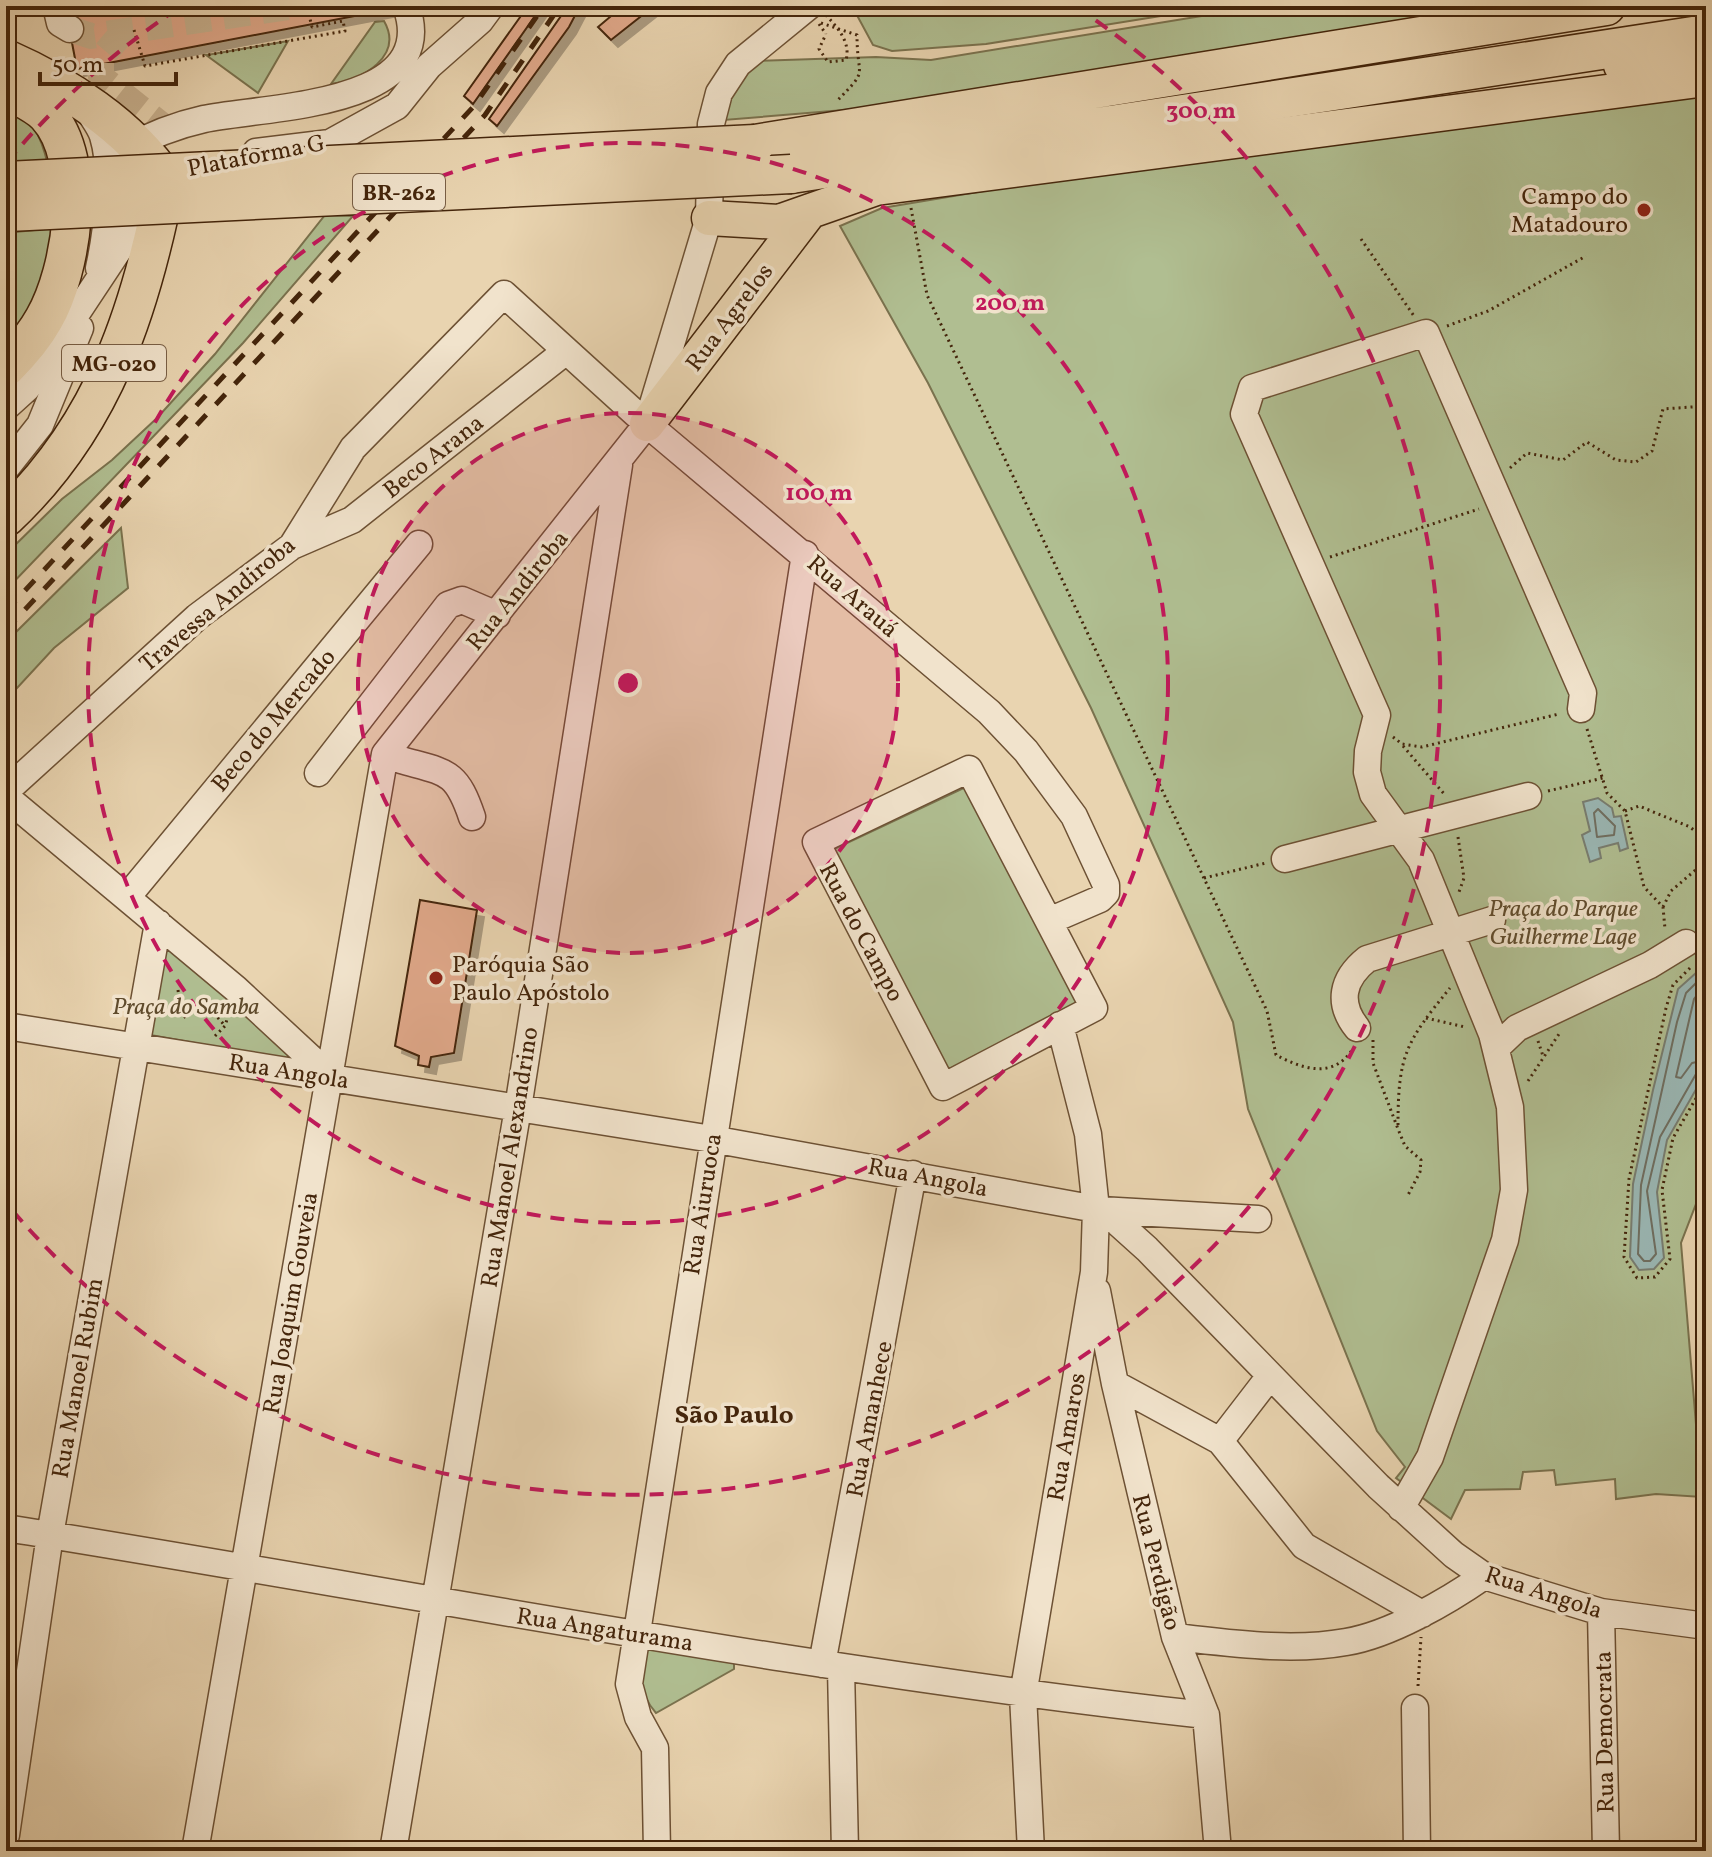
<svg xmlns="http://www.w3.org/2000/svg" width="1712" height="1857" viewBox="0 0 1712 1857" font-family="Vollkorn,serif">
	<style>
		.green { fill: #b0be91; stroke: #7a724e; stroke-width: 2 }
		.water { fill: #9ab7b4; stroke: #787d70; stroke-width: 2 }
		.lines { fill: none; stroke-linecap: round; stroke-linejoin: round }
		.shore { stroke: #6f6e60; stroke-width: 2 }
		.building { fill: #e1a98b; stroke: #44250b; stroke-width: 2; filter: url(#shadow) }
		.minor-tunnel { stroke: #c8b18f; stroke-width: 26; stroke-dasharray: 26 13; stroke-linecap: butt }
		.minor-casing { stroke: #6d5134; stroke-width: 29 }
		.major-casing { stroke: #44250b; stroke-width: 37 }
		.highway-casing { stroke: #44250b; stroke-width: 41 }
		.path { stroke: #44250b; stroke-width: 3; stroke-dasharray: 2 4; stroke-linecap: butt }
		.minor { stroke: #f1e3cc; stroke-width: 26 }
		.major { stroke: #e9d4b0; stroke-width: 34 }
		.highway { stroke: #e9d4b0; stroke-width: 38 }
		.rail { stroke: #44250b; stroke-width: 5; stroke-dasharray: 14 14; stroke-linecap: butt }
		.highway-bridge-casing { stroke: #44250b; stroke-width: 41; stroke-linecap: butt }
		.path-bridge { stroke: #44250b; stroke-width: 3; stroke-dasharray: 2 4; stroke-linecap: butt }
		.highway-bridge { stroke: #e9d4b0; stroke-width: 38 }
		.ring { fill: none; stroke: #c2185b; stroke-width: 4; stroke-dasharray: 14 10 }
		.poi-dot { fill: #8f2418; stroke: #f1e3cc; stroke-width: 3 }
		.labels { text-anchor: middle; stroke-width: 7; stroke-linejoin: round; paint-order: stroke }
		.shield { fill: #f1e3cc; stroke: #785e45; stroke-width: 2 }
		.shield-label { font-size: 22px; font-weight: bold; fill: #44250b }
		.street-label { font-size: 24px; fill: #44250b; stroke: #f1e3cc }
		.poi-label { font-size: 24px; fill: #44250b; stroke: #f1e3cc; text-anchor: end }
		.park-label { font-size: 24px; font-style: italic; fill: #5f4b2c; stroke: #f1e3cc }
		.neighbourhood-label { font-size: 26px; font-weight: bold; fill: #44250b; stroke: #f1e3cc }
		.centre { fill: #c2185b; stroke: #f1e3cc; stroke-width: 4 }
		.ring-label { font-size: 24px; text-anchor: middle; font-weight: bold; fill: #c2185b; stroke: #f1e3cc; stroke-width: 7; stroke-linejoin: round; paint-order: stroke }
	</style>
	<defs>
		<filter id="shadow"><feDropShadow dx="7" dy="7" stdDeviation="0" flood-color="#0004"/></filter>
	</defs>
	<rect width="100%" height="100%" fill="#e9d4b0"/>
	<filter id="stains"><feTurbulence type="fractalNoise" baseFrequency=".0025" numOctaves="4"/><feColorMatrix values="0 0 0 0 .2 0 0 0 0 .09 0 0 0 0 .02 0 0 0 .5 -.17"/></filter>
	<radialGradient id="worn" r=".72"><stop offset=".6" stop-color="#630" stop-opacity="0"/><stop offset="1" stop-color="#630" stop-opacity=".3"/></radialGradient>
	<!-- green -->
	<path class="green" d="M852,6H1223L986,44L892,51L873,45Z
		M1263,6H1529L977,99L724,120L725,101L757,61L876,57L931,60Z
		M384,21C404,56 363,80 331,84L375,22Z
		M288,41L258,93L206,55H207Z
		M1706,93V1178L1681,1243L1702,1497L1656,1494L1616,1499L1615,1479L1556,1485L1554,1470L1523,1472L1520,1489L1465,1490L1451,1519L1396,1478L1405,1467L1377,1431L1248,1109L1233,1022L1091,708L928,383L840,226L882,208L1080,175Z
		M6,106C34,119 41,136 48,165L6,168Z
		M325,215L353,216L243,343L6,590V554L62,499L112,460L157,418L215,354Z
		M54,228L36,302L6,347V233Z
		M121,528L128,588L54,648L6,700V642Z
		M970,785L1091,1007L947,1070L832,850Z
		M160,940L293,1051L289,1060L145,1034Z
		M647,1644L734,1658V1669L656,1713C639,1694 636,1667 647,1644Z"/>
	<!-- water -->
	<path class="water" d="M1598,798L1612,808L1614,817L1621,816L1628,848L1620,851L1618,843L1599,848L1601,858L1590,862L1582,835L1590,831L1583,802Z
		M1706,964V1072L1667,1140L1657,1192L1664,1258L1654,1269L1639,1270L1630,1257L1633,1184L1653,1090L1678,989Z"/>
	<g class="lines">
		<!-- shore -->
		<path class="shore" d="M1598,809L1615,826L1614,835L1597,837L1594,813Z
			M1706,973L1686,993L1677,1022L1641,1185L1638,1254L1644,1261H1650L1656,1254L1647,1191L1660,1137L1696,1074L1706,1070
			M1706,985L1694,999L1676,1077L1681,1078L1692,1063L1706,1060"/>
	</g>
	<!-- building -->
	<path class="building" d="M65,6H407L77,69Z
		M528,6H542L473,104L464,96Z
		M568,6H580L569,27L497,126L489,119Z
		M623,6H654L611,40L598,27Z
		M420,900L477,910L454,1053L431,1057L429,1067L418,1065L419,1056L395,1046Z"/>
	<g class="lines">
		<!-- minor-tunnel -->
		<path class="minor-tunnel" d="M70,29L91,36L295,6
			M123,32L101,58V77L169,131"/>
		<defs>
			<path id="minor" d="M56,6L60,23L70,29
				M87,108C92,117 100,126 103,136C114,172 107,232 99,268
				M124,150C147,137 177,125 204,119C264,106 443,108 406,6
				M256,152L330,143L397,106L429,66L480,21L491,6
				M6,407L27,388L153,198
				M6,468L40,425L80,328
				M292,546L352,520L566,351
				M401,760C447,773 456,770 472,817
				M969,769L1094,1008L943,1087L816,842Z
				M318,773L448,605L462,600L497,615
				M6,791L197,617L292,546L353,448L504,294L647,424L989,712L1026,751L1074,816L1106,885V893L1100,899L1049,921
				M6,797L236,989L331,1077
				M1285,859L1528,796
				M128,896L419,544
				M6,1026L712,1139L1096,1209L1117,1222L1147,1249L1378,1486L1454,1555L1484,1576L1601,1612L1706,1626
				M1357,1028C1337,1003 1342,979 1367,959L1492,920
				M1496,1048L1517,1028L1650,965L1686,943
				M1100,1210L1258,1219
				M1097,1291L1115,1384L1175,1637L1206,1715L1218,1851
				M1115,1384L1220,1441L1304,1546L1422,1614
				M1220,1441L1270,1376
				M1401,1508L1430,1457L1505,1240L1514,1190L1510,1107L1492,1034L1421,860L1373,794L1367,772L1368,751L1377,715L1244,414L1252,388L1426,333L1583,693L1581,709
				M6,1528C406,1592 803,1671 1206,1715
				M1601,1612L1606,1851
				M1175,1637C1230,1643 1291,1652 1346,1642C1390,1635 1448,1601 1484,1576
				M822,1664L913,1174
				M841,1668L845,1851
				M1415,1708L1417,1851
				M6,1835L50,1535L158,923
				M195,1851L385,754L647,424L709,218L711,124L719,93L738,64L809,6
				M393,1851L518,1108L619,465
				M657,1851L655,1748L638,1717L629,1684L805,554
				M1031,1851L1023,1695L1094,1272L1096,1209L1088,1134L1060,1025"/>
			<path id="major" d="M709,218L779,222L876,188L1706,79
				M647,424L810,211"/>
			<path id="highway" d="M6,59C65,85 130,126 166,181C141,309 104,425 6,517
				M1623,65L1706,66
				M6,89C19,97 37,104 47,115C89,160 72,271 44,319C34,337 20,353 6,367
				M755,144L1606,6
				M791,174L1706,34"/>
		</defs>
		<!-- minor casing -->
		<use href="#minor" class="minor-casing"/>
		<!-- major casing -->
		<use href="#major" class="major-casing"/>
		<!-- highway casing -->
		<use href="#highway" class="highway-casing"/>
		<!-- path -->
		<path class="path" d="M821,23L857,35C857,81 870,67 836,102
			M819,24L826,34
			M134,30L145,66L345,31L343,21L312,27L310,19
			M911,208L927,295L1267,1011L1276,1055C1301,1068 1332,1080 1352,1050
			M1361,239L1414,316
			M1447,326L1488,311L1586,256
			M1510,468L1527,453L1563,460L1587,442L1616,460L1636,462L1652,451L1663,409L1706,406
			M1330,557L1479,509
			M1587,729L1607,793L1625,811L1644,887L1663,907L1665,929
			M1393,737L1402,744L1422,747L1559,714
			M1403,746L1445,795
			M1548,791L1603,778
			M1625,811L1639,806L1690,827L1706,840
			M1458,837L1464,878L1459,892
			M1204,878L1266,863
			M1663,907L1671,891L1706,861
			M1690,968L1673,985L1666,1008L1629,1179L1624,1257L1637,1278L1655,1277L1670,1259L1662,1190L1673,1138L1706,1081
			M178,990L182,1018L208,1006L225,1026
			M1426,1018L1465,1027
			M215,1036L225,1026L229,1013
			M1373,1040V1063L1398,1129L1405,1146L1421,1160L1420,1172L1408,1195
			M1538,1041L1543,1056
			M1528,1081L1559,1034
			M1398,1125C1398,1055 1406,1042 1450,988
			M1418,1686L1421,1637"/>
		<!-- minor -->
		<use href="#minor" class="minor"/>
		<!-- major -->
		<use href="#major" class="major"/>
		<!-- highway -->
		<use href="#highway" class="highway"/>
		<!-- rail -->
		<path class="rail" d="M6,611L474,106L544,6
			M6,630L485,115L560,6"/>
		<defs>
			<path id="highway-bridge" d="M6,181L755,144
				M8,212L791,174"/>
		</defs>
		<!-- highway-bridge casing -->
		<use href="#highway-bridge" class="highway-bridge-casing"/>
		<!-- path-bridge -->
		<path class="path-bridge" d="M818,6C831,22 852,38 846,60L828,62L819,49L826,34"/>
		<!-- highway-bridge -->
		<use href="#highway-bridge" class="highway-bridge"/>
	</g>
	<!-- distance rings -->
	<circle cx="628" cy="683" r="270" fill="#c2185b" fill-opacity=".12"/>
	<g class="ring">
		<circle cx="628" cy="683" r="270"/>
		<circle cx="628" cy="683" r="540"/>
		<path d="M7 162A811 811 0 0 1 180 7M1076 7A811 811 0 1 1 7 1204"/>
	</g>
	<!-- markers -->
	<g class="poi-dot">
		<circle cx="1644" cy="210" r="8"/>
		<circle cx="436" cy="978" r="8"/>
	</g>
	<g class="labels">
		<!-- shield labels -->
		<g class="shield">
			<rect x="353" y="174" width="92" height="36" rx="6"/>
			<rect x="62" y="345" width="104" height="36" rx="6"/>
		</g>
		<g class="shield-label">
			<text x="399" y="200">BR-262</text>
			<text x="114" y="371">MG-020</text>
		</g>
		<!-- street labels -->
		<g class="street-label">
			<text transform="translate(256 155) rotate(-11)" y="8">Plataforma G</text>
			<text transform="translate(729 317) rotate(-53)" y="8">Rua Agrelos</text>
			<text transform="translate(433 456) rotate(-38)" y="8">Beco Arana</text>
			<text transform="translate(517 590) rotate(-51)" y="8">Rua Andiroba</text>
			<text transform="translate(853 596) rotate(41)" y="8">Rua Arauá</text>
			<text transform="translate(217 604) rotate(-40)" y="8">Travessa Andiroba</text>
			<text transform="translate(273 720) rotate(-50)" y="8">Beco do Mercado</text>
			<text transform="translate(862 932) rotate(62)" y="8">Rua do Campo</text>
			<text transform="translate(289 1071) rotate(9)" y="8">Rua Angola</text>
			<text transform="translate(509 1157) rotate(-81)" y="8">Rua Manoel Alexandrino</text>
			<text transform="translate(928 1177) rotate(11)" y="8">Rua Angola</text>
			<text transform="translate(702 1204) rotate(-81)" y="8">Rua Aiuruoca</text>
			<text transform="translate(290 1303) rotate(-80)" y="8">Rua Joaquim Gouveia</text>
			<text transform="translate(77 1378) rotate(-80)" y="8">Rua Manoel Rubim</text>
			<text transform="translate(869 1419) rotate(-79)" y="8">Rua Amanhece</text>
			<text transform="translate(1066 1437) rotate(-80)" y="8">Rua Amaros</text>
			<text transform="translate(1157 1562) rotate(76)" y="8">Rua Perdigão</text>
			<text transform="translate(1544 1592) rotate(18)" y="8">Rua Angola</text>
			<text transform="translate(605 1629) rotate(9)" y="8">Rua Angaturama</text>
			<text transform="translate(1604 1732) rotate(-91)" y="8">Rua Democrata</text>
		</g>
		<!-- poi labels -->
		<g class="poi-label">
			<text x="1628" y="204">Campo do<tspan x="1628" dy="28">Matadouro</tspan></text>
			<text x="452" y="972" text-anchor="start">Paróquia São<tspan x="452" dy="28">Paulo Apóstolo</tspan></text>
		</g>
		<!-- park labels -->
		<g class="park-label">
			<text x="1563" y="916">Praça do Parque<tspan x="1563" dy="28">Guilherme Lage</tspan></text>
			<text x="186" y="1014">Praça do Samba</text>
		</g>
		<!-- neighbourhood labels -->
		<g class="neighbourhood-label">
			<text x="734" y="1423">São Paulo</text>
		</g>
	</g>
	<circle cx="628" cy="683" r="12" class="centre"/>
	<g class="ring-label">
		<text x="1201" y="118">300 m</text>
		<text x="1010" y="310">200 m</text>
		<text x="819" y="500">100 m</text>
	</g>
	<!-- margin -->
	<rect width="1712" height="1857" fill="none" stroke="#e9d4b0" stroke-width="32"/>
	<rect x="8" y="8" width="1696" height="1841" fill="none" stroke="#44250b" stroke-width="4"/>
	<rect x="16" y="16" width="1680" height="1825" fill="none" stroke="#44250b" stroke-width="2"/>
	<!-- scale -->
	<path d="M40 72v12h136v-12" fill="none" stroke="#44250b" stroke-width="4"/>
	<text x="52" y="72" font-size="24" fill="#44250b" stroke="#f1e3cc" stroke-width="6" paint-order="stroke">50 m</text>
	<rect width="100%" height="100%" filter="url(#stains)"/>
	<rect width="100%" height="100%" fill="url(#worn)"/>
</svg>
